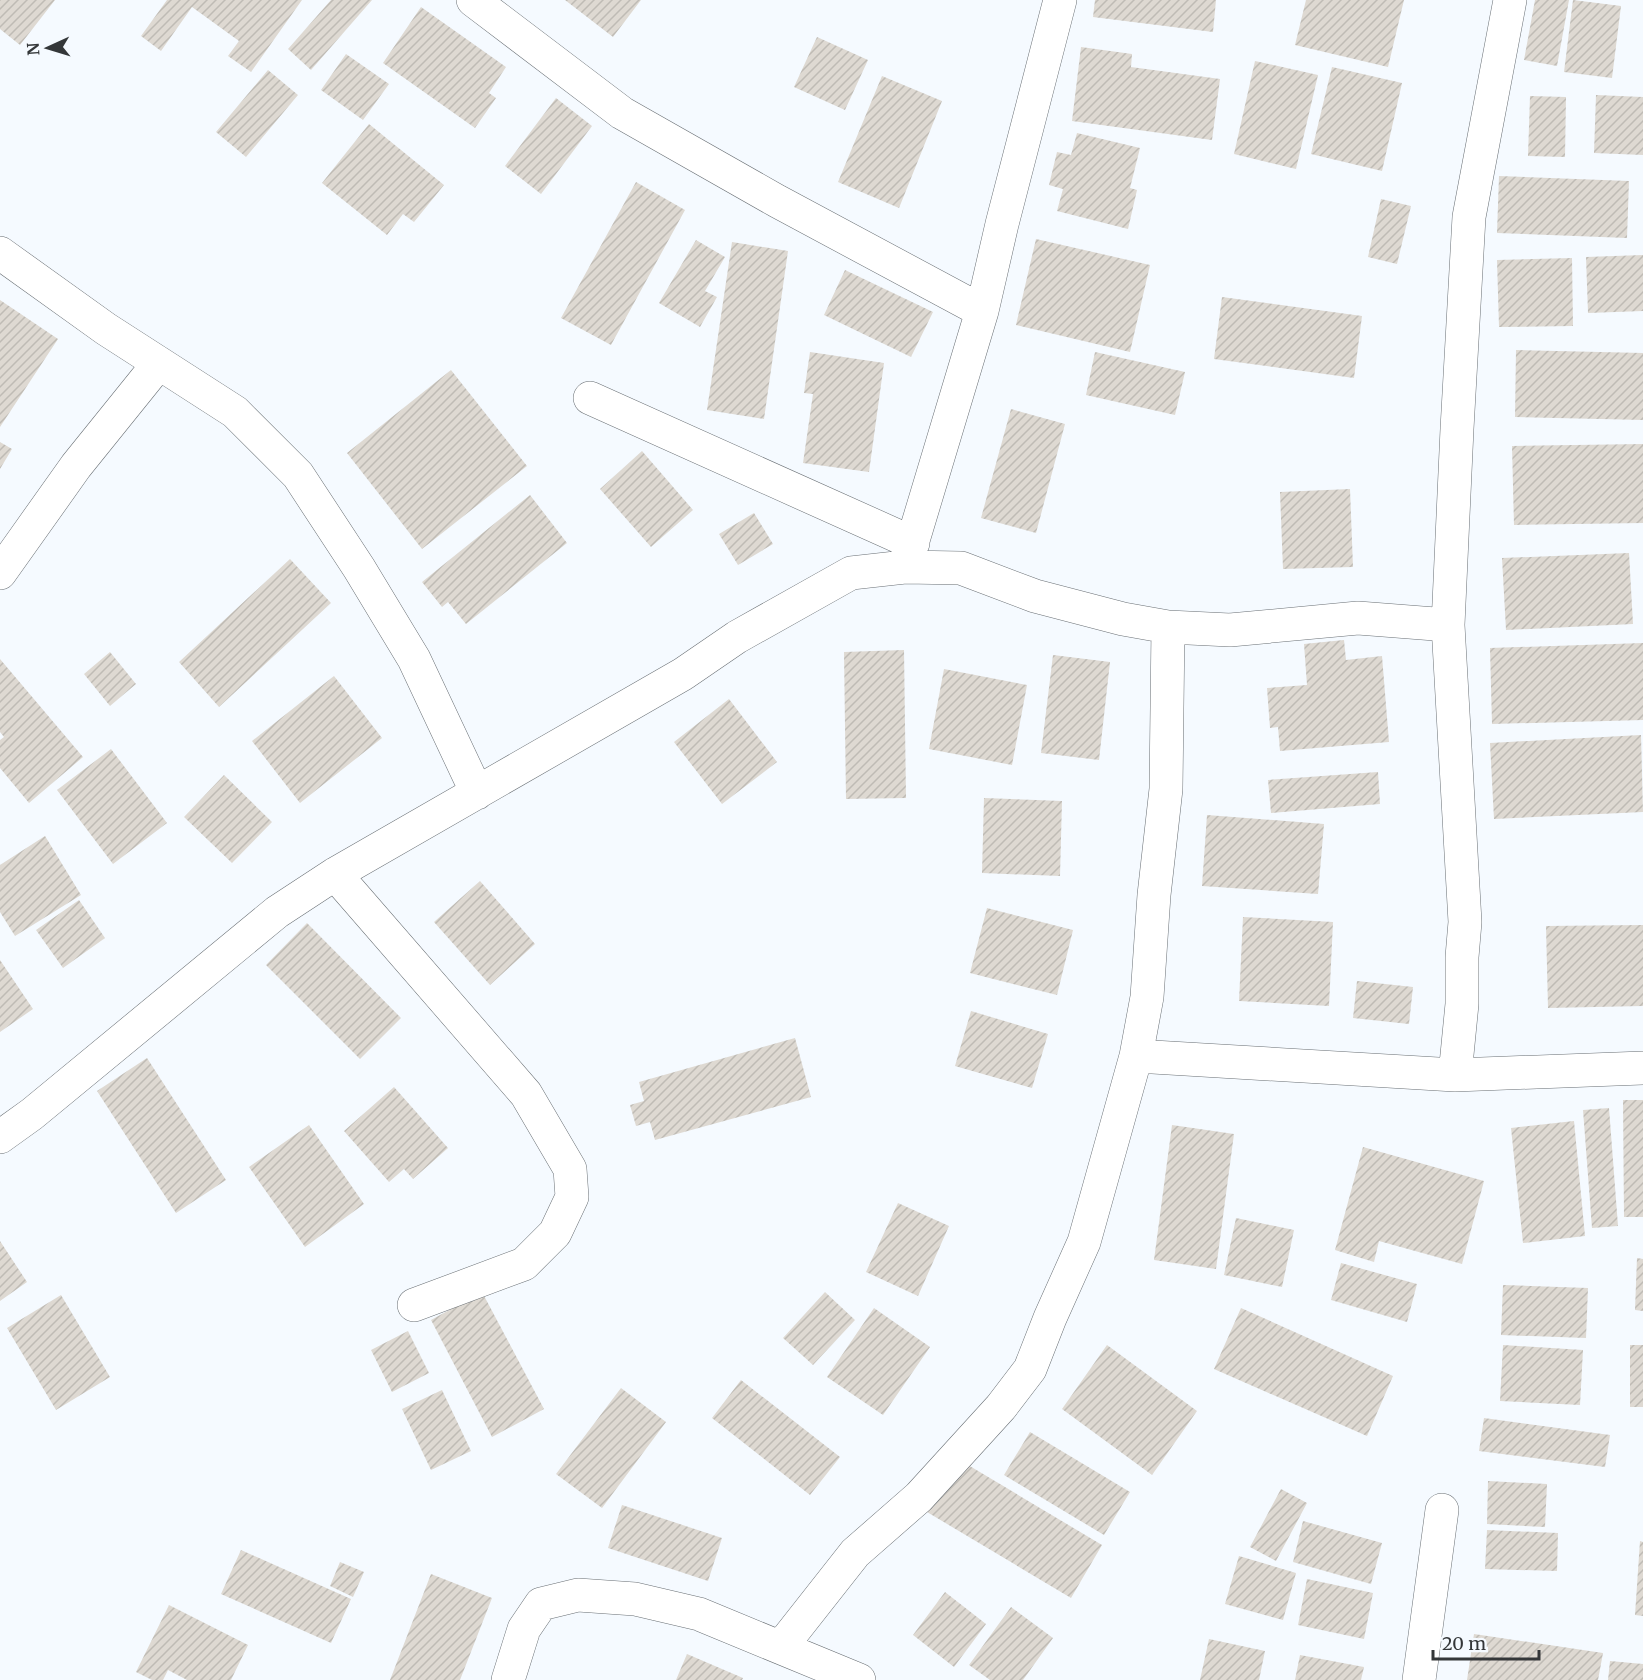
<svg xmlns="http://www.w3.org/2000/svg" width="1643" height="1680" viewBox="0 0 1643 1680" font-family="Merriweather,serif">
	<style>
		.building { fill: url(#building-hatch) }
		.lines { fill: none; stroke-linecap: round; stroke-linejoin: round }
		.minor-casing { stroke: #6a7075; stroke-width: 34 }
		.minor { stroke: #fff; stroke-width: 33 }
	</style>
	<defs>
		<pattern id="building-hatch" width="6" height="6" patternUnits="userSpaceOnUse" patternTransform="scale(1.5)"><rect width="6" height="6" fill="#ded9d2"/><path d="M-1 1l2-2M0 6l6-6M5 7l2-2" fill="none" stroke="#bfbbb5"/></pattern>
	</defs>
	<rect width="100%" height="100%" fill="#f5faff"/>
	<!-- building -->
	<path class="building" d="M0,0H55L20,45L0,29Z
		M167,0H302L251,72L228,56L239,41L192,7L161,51L141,36Z
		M331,0H372L311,70L288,49Z
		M565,0H641L613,37Z
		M1095,0H1216L1213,32L1093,17Z
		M1306,0H1404L1388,67L1295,45Z
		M1535,0H1569L1557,66L1524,60Z
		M1573,0L1621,6L1612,78L1564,72Z
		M421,7L506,67L489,93L496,98L475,128L383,63Z
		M817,37L868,60L845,110L794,87Z
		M1081,47L1132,54L1131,67L1220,79L1212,140L1072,121Z
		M346,54L389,84L363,120L321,90Z
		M1255,61L1318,75L1296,169L1234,154Z
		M1332,67L1402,83L1382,171L1311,154Z
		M268,70L298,95L246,157L216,132Z
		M882,76L942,101L899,208L838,182Z
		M1596,95L1643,97V155L1594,153Z
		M1530,96L1566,97L1565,157L1528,156Z
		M556,98L592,126L541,194L505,166Z
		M369,124L444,185L414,222L403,214L387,235L322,183Z
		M1077,133L1140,148L1130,188L1137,190L1128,229L1057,211L1063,189L1049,185L1057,152L1071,155Z
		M1499,176L1629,181L1627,238L1497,233Z
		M636,182L685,210L611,345L561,318Z
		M1381,199L1411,206L1397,264L1368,257Z
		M1036,239L1150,265L1130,352L1016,325Z
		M696,240L725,257L705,291L717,297L700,327L659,303Z
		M732,242L788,251L764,419L707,410Z
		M1643,255V311L1588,313L1586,257Z
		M1572,258L1573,326L1499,327L1497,260Z
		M845,270L933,312L911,357L824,315Z
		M1222,297L1362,316L1354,378L1214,359Z
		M0,300L58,339L0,427Z
		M1516,350L1643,353V420L1515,417Z
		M810,352L884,363L869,472L803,463L813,394L804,393Z
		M1095,352L1185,372L1175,415L1086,395Z
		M451,370L527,466L422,549L347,453Z
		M1011,409L1065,424L1036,533L981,518Z
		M0,442L12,449L0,469Z
		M1643,444V523L1514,525L1512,446Z
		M642,451L693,510L651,547L600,489Z
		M1350,489L1353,567L1283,569L1280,492Z
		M530,495L567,543L466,624L448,602L442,607L422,582Z
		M754,513L773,544L738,565L719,534Z
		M1629,553L1633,624L1506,630L1502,558Z
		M290,559L331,603L219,707L179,662Z
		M1344,640L1346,660L1382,656L1389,742L1280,751L1278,727L1270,728L1267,688L1307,685L1304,644Z
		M1643,643V720L1492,724L1490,648Z
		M904,650L906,798L846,799L844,652Z
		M110,652L136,684L110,706L84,674Z
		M1053,655L1110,662L1099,760L1041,753Z
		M0,659L83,757L29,803L0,768V740L4,737L0,732Z
		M944,669L1027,685L1012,765L929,749Z
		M334,676L382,738L300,803L252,741Z
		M729,699L777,762L722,804L674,742Z
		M1641,735L1643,812L1494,819L1490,743Z
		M111,749L167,823L113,864L57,790Z
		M1378,772L1380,804L1271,813L1268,780Z
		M224,775L272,822L232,863L184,817Z
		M984,798L1062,801L1060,876L982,873Z
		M1207,815L1324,824L1318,894L1202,886Z
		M45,836L81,895L15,936L0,912V865Z
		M480,881L535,944L490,985L434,922Z
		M79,900L105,938L63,968L36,930Z
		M987,908L1073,930L1057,995L970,973Z
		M1243,917L1333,922L1329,1006L1239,1001Z
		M307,923L401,1018L360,1059L266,965Z
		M1643,925V1006L1548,1008L1546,926Z
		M0,960L33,1009L0,1032Z
		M1357,981L1413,987L1409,1024L1353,1018Z
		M971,1011L1048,1034L1032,1088L955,1066Z
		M795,1038L811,1097L655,1140L650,1122L636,1126L630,1105L644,1101L639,1082Z
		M147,1058L226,1180L176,1213L97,1091Z
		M394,1087L448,1148L413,1179L404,1169L389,1182L344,1131Z
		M1623,1100H1643V1217H1624Z
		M1609,1108L1618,1226L1592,1228L1583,1110Z
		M1574,1121L1585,1236L1523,1243L1511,1128Z
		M309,1125L364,1204L305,1247L249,1167Z
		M1172,1125L1234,1134L1216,1269L1154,1260Z
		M1363,1147L1484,1181L1462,1264L1379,1241L1374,1262L1335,1250Z
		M898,1203L949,1226L918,1296L866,1272Z
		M1236,1218L1294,1230L1282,1287L1224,1275Z
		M0,1241L27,1282L0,1301Z
		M1637,1258L1643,1259V1311L1635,1310Z
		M1341,1263L1417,1284L1407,1322L1331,1300Z
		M1503,1285L1588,1288L1586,1338L1501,1335Z
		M482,1292L544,1409L492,1437L431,1320Z
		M825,1292L855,1320L813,1365L783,1338Z
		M61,1295L110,1377L56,1410L7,1328Z
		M874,1308L930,1347L883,1415L827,1377Z
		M1241,1308L1393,1376L1367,1436L1214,1369Z
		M408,1331L429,1373L392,1392L371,1350Z
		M1107,1345L1197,1411L1152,1475L1062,1409Z
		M1503,1345L1583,1350L1580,1405L1500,1401Z
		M1630,1345H1643V1407H1630Z
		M741,1380L840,1457L810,1495L712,1418Z
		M621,1388L666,1422L602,1508L556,1474Z
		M442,1390L471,1451L431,1470L402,1409Z
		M1484,1418L1610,1435L1605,1467L1479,1451Z
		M1030,1432L1130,1492L1104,1535L1004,1475Z
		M958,1459L1102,1545L1071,1598L927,1512Z
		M1488,1481L1547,1484L1545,1527L1487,1524Z
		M1281,1489L1307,1503L1276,1561L1250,1547Z
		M622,1505L722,1538L708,1581L608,1548Z
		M1303,1521L1382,1543L1371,1584L1293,1562Z
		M1487,1530L1558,1533L1557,1571L1485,1569Z
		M1640,1541L1643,1542V1616L1635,1615Z
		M241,1550L351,1599L331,1643L221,1594Z
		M1239,1556L1296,1573L1283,1620L1225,1604Z
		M340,1562L364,1572L353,1597L330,1586Z
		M431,1574L492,1598L460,1680H390Z
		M1307,1579L1373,1593L1364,1639L1298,1625Z
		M945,1592L986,1624L954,1667L913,1635Z
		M169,1605L248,1645L231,1680H187L168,1670L163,1680H152L136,1672Z
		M1011,1607L1053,1638L1023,1680H990L969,1665Z
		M1474,1634L1603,1653L1598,1680H1467Z
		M1209,1639L1265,1651L1259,1680H1200Z
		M687,1654L743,1678L742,1680H676Z
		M1300,1655L1364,1667L1361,1680H1295Z
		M1610,1661L1643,1664V1680H1608Z"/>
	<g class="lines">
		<defs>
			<path id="minor" d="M473,0L622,113L777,201L982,311
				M0,253L106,329L235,412L298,475L359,568L414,659L477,793
				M590,398L913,543
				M905,567L982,311L1002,224L1060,0
				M0,573L76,466L159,363
				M335,874L526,1094L570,1169L572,1197L555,1233L524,1264L414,1305
				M1136,1056L1455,1075L1643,1068
				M1455,1075L1462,1004V957L1465,922L1448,625L1457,429L1469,217L1510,0
				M0,1137L32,1114L277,912L335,874L683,674L737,637L851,573L905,567L961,568L1035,596L1123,619L1168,627L1230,630L1358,618L1448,625
				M781,1647L855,1553L919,1497L1001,1407L1030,1369L1050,1318L1084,1242L1136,1056L1147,997L1154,895L1166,789L1168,627
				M508,1680L524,1629L541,1604L578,1595L635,1599L699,1614L859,1680
				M1419,1680L1442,1510"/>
		</defs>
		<!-- minor casing -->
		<use href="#minor" class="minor-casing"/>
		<!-- minor -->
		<use href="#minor" class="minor"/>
	</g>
	<!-- north arrow -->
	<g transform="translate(48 48) rotate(266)" stroke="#f5faff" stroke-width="4.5" paint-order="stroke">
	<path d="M0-4.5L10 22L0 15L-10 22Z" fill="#343739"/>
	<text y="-9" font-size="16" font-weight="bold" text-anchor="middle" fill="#343739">N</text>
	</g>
	<!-- scale -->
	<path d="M1433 1650v9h106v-9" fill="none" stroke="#343739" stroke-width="3"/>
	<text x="1442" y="1650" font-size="18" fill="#343739" stroke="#f5faff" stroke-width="4.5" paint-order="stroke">20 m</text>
</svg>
